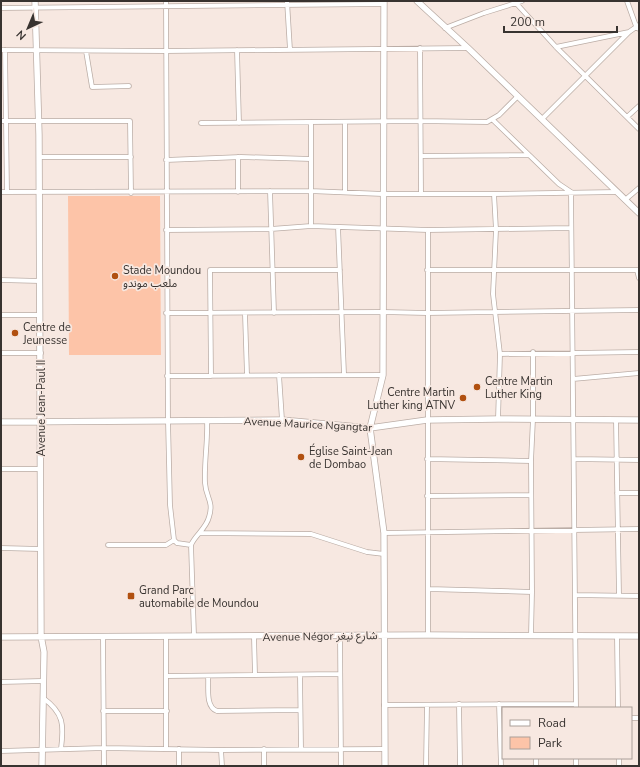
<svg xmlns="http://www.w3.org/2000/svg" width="640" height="767" viewBox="0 0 640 767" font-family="'Nunito Sans','Noto Sans Arabic',sans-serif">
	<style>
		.green { fill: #fdc4a8 }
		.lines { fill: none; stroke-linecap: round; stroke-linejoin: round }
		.street-casing { stroke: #bbada6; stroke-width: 5.5 }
		.secondary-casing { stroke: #bbada6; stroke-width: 7 }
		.street { stroke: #fff; stroke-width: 4 }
		.secondary { stroke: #fff; stroke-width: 5.5 }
		.poi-dot { fill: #b15010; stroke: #f7e8e1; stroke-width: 1.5 }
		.labels { text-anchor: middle; stroke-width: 3.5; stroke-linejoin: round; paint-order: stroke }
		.poi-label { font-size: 11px; fill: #383330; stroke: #f7e8e1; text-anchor: start }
		.street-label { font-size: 11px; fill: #383330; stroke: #f7e8e1 }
	</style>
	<rect width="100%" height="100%" fill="#f7e8e1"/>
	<!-- green -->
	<path class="green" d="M68,196H160L161,355H69Z"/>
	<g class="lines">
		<defs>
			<path id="street" d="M166,1L168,421L170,505L174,540L177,543L191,545
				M287,1L290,50
				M514,1L556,47L639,129
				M627,1L636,26L639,29
				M1,8L384,4
				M445,28L484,13L522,1
				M556,47L629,32
				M420,48L421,194
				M1,50L166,51L468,48
				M5,50L7,192
				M237,50L239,123
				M86,51L92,87L129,86
				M627,117L639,106
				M542,119L629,32L639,25
				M493,120L559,184L571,192L576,708
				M1,121H130L131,193
				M311,122V226
				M345,122V192
				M201,123L420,121L487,122L499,115L518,96
				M421,156L529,155
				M39,157H131
				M166,160L241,157L311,159
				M270,191L274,313
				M1,192L310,191L383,194H494L617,192
				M238,192V157
				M494,194L496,230L493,294L500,354L498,419
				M625,200L639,188
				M338,227L344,374
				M166,230L271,229L311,226L428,230L571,228
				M428,230V635
				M427,270H639
				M637,270L639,278
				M1,280L40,281
				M166,313L383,312L427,313L639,310
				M245,314L247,375
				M1,315H40
				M1,353H41
				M500,354L639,352
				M279,375L282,420
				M167,376L383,375
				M211,376L210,270H340
				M573,379L639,373
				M616,420L619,595
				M427,459L531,461
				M575,459L639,460
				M1,469H40
				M617,493H639
				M427,496L530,495
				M200,533L311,534L367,552L384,554
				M384,533L639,529
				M108,545H166L174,540
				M1,548L40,549
				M429,589L532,592L531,635
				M532,592L531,461L533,419V352
				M575,595L639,596
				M340,635L341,766
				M166,636V749
				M194,636L191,545C195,535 206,529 209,517C214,501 206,498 205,483C204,462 208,441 207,421
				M617,636L618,708
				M103,637L104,766
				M254,637L255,675
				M300,675L301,749
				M167,676L340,674
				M208,676C209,687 205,707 217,711L300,710
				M1,682L42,681
				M43,698C64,713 64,725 61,749
				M459,704L460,766
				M499,704L501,766
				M384,705L576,704
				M103,711H167
				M631,718H639
				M179,749V766
				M264,749V766
				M221,750L222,766
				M1,751L104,748L221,750L384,749
				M536,758V766
				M619,758V766
				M426,766L427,705
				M576,766V758"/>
			<path id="secondary" d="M35,1L39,135L41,636L44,652L42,766
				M384,1L383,375L370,428L384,533L385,766
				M417,1L468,48L639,213
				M1,422L282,420L370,428L427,420L498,419L639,420
				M1,637L428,635L639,636"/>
		</defs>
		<!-- street casing -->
		<use href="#street" class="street-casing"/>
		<!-- secondary casing -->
		<use href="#secondary" class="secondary-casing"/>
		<!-- street -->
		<use href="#street" class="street"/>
		<!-- secondary -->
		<use href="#secondary" class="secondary"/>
	</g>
	<!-- markers -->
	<g class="poi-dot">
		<circle cx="115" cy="276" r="4"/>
		<circle cx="15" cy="333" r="4"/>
		<circle cx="477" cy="387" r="4"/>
		<circle cx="463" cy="398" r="4"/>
		<circle cx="301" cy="457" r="4"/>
		<rect x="127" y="592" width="8" height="8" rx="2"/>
	</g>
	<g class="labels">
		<!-- poi labels -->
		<g class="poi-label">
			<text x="123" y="274">Stade Moundou<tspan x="123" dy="13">ملعب موندو</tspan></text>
			<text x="23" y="331">Centre de<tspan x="23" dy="13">Jeunesse</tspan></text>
			<text x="485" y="385">Centre Martin<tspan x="485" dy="13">Luther King</tspan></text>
			<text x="455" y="396" text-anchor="end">Centre Martin<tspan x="455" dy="13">Luther king ATNV</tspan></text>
			<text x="309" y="455">Église Saint-Jean<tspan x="309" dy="13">de Dombao</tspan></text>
			<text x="139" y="594">Grand Parc<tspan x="139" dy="13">automabile de Moundou</tspan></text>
		</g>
		<!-- street labels -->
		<g class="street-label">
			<text transform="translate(41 408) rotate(-90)" y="4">Avenue Jean-Paul II</text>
			<text transform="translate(308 424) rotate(3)" y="4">Avenue Maurice Ngangtar</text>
			<text transform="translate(320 636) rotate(-1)" y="4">Avenue Négor شارع نيغر</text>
		</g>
	</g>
	<!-- border -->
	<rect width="640" height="767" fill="none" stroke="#383330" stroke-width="4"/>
	<!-- legend -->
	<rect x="502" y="707" width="130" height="52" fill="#f7e8e1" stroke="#aba09a"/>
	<rect x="510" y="720" width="20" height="6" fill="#ffffff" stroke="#aba09a"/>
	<text x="538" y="727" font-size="12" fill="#383330">Road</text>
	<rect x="510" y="737" width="20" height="12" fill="#fdc4a8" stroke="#aba09a"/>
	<text x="538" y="747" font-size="12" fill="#383330">Park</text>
	<!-- north arrow -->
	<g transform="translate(28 28) rotate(224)" stroke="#f7e8e1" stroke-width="3" paint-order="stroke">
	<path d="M0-3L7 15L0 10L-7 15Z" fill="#383330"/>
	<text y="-6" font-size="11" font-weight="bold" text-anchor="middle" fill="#383330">N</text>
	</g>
	<!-- scale -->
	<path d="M504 26v6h113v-6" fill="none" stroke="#383330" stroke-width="2"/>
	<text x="510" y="26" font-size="12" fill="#383330" stroke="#f7e8e1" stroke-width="3" paint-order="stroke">200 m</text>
</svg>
